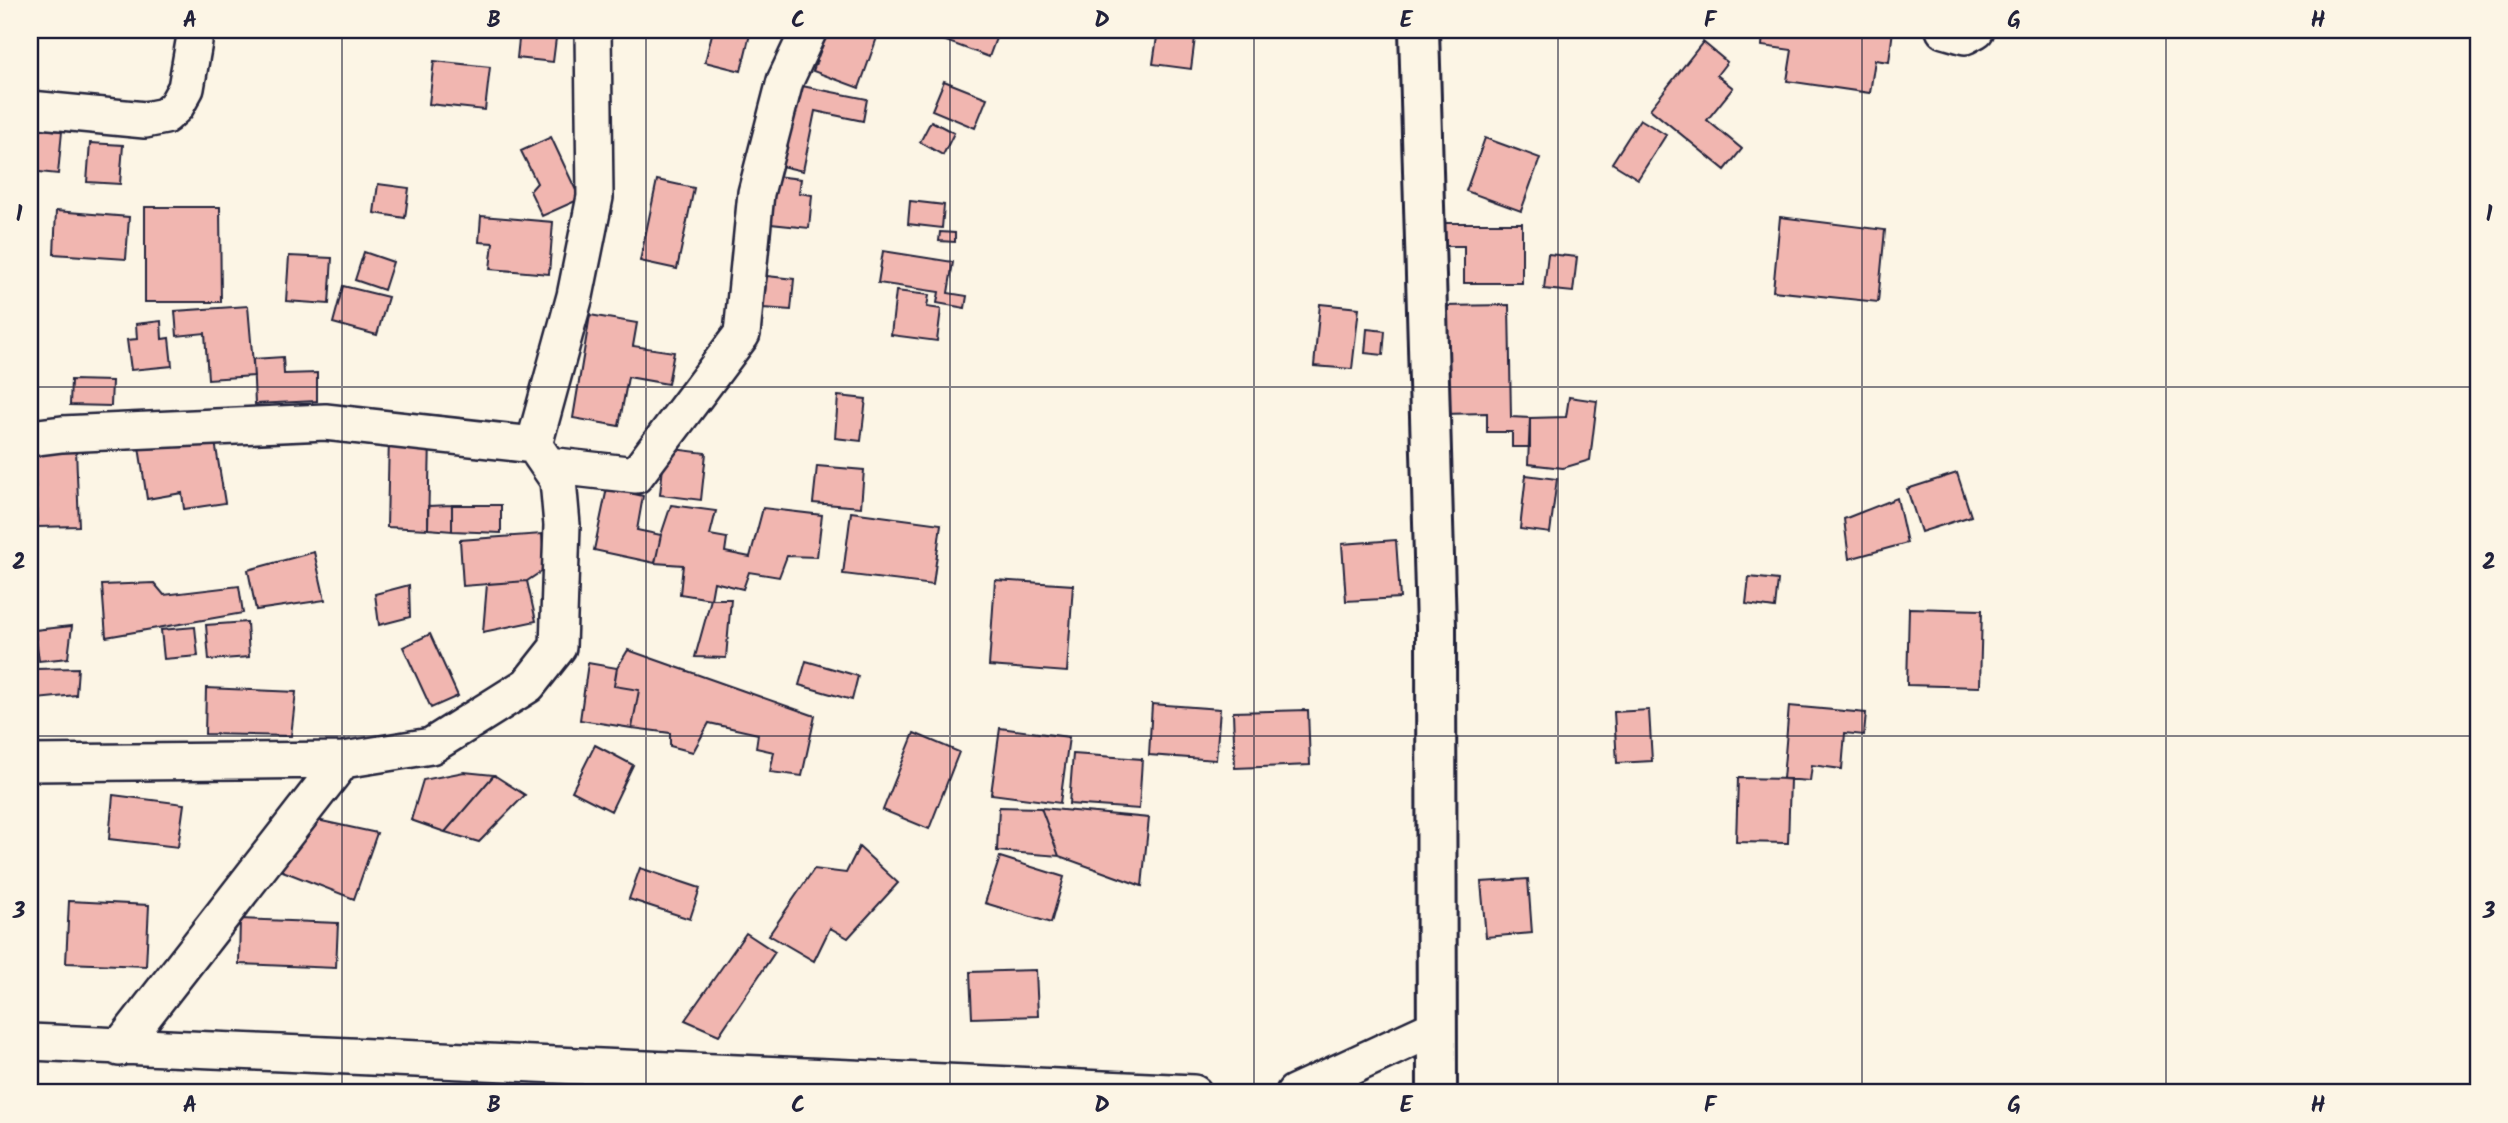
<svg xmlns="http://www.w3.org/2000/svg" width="2508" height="1123" viewBox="0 0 2508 1123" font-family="Kalam,sans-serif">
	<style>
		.building { fill: #f1b6b0; stroke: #22223b; stroke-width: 2 }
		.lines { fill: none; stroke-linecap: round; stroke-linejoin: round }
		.street-casing { stroke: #22223b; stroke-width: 40 }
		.secondary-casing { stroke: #22223b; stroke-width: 44 }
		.street { stroke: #fcf5e5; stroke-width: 35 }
		.secondary { stroke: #fcf5e5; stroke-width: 38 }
		.grid { fill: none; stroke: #22223b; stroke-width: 2; stroke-opacity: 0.55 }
		.neatline { fill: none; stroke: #22223b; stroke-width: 2.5 }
		.grid-label { font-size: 23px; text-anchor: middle; font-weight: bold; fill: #22223b }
	</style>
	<rect width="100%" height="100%" fill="#fcf5e5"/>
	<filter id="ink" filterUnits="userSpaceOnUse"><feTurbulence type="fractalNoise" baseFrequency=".0143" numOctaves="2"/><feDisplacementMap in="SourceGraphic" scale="14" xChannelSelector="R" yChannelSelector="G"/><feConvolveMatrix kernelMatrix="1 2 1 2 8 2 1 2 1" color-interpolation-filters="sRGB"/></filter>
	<g filter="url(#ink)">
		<!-- building -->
		<path class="building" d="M520,30H557L553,62L517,58Z
			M713,30H751L741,71L705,62Z
			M828,30H872L879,32L859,88L813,71Z
			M946,30H999L989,57L943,40Z
			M1158,30H1196L1191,69L1153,64Z
			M1756,30H1893L1889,62L1875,60L1870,93L1787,81L1792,50L1762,46L1763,33L1755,32Z
			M1703,42L1727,62L1717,75L1733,88L1707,120L1742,149L1725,170L1650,109Z
			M434,61L490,67L485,110L429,104Z
			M944,81L987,98L975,128L932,110Z
			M797,85L867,99L863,121L815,111L803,171L781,166Z
			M1640,119L1666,135L1638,179L1612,163Z
			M931,121L954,133L943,155L920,142Z
			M30,128L62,131L58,174L30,171Z
			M551,137L580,199L542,216L530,191L537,183L521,151Z
			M1485,138L1540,158L1521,211L1466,191Z
			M90,143L123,145L120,184L87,182Z
			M775,176L801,179L799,193L812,195L809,228L771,224Z
			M657,180L694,188L677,269L640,261Z
			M378,184L409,188L405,218L374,213Z
			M910,201L944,205L942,228L908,224Z
			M145,207H220L221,302H145Z
			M56,211L129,217L126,259L54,254Z
			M481,216L553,222L549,274L490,269L493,243L479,242Z
			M1780,217L1885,230L1878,302L1773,291Z
			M1436,223H1522V283H1464V246H1436Z
			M940,232L955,233V242L939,241Z
			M883,251L953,262L948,293L967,296L965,308L937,303L939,292L878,283Z
			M364,252L393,262L384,290L355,280Z
			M1548,254L1577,257L1573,292L1544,289Z
			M289,256L332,258L329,304L286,301Z
			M767,276L794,279L791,310L763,308Z
			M343,286L388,297L377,335L333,323Z
			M896,291L929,295L927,307L941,309L937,341L891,335Z
			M1320,304L1359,308L1352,369L1314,366Z
			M1509,305L1511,417L1530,418V447H1512V432H1487V413L1443,414L1442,306Z
			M248,306L254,376L208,379L205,333L177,336L175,311Z
			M590,315L637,323L633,346L674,352L668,384L628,377L619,426L573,418Z
			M161,321L162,339L169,338L172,366L131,370L127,340L137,339L136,324Z
			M1367,329L1385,331L1383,355L1365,353Z
			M283,357L284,374L317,373V401L255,404L253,359Z
			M71,380L112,381L111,406L70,405Z
			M838,396L866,399L861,441L835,438Z
			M1569,397L1597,401L1590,460L1563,468L1528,464L1530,418L1566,417Z
			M214,435L225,503L184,509L182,493L147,499L139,447Z
			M389,437L430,439L428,529L387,527Z
			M665,448L706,453L701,500L660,495Z
			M76,449L79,526L37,527L35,480L30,481V451Z
			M817,466L864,470L861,507L813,503Z
			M1957,473L1971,516L1921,532L1907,489Z
			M1526,475L1557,479L1550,533L1520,529Z
			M607,488L643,496L637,530L661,535L655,563L594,550Z
			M1897,498L1907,543L1849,559L1844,519Z
			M452,505V531L428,529V506Z
			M452,505H501V533L452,531Z
			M671,505L716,511L710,535L727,538L725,552L750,557L763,508L822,515L817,557L787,556L779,577L749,572L743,589L714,582L711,599L680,594L683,565L655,563L661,535Z
			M851,512L941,524L933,585L843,574Z
			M542,534L545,569L527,581L463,586L460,540Z
			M1396,540L1400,598L1346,601L1342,544Z
			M314,552L325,600L256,610L248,570Z
			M1749,577L1778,580L1775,608L1746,604Z
			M995,580L1073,585L1067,672L989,666Z
			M527,581L536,621L483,632L487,584Z
			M154,583L164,595L239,586L243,613L106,637L102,585Z
			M409,585L410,617L379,625L375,594Z
			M711,599H731L726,658L695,657Z
			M1909,608L1982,610L1980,687L1907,685Z
			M247,622L249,657L209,660L206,625Z
			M72,626L68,658L39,661L35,630Z
			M195,627L198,656L164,659L161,630Z
			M430,634L458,696L431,708L403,647Z
			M628,650L815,716L802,776L770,772L774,752L756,748L758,734L709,723L693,752L670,746V733L632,728L639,690L614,686L617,668Z
			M806,661L858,676L852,700L799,685Z
			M588,663L617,668L614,686L639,690L632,728L580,720Z
			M78,668L76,695L37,699L35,669Z
			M206,688L296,692L291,736L205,734Z
			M1152,704L1220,709L1216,760L1149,755Z
			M1789,706L1866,713L1864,735L1845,733L1842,769L1812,765L1810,781L1783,779Z
			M1308,710L1310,765L1235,768L1233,712Z
			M1649,710L1652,761L1617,763L1614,712Z
			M1000,728L1069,737L1060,803L991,794Z
			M914,733L959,752L929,829L883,810Z
			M595,745L633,765L611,811L572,791Z
			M1073,754L1142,759L1139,809L1069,804Z
			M464,772L494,775L445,832L411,820L423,780Z
			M494,775L525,795L479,842L445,832Z
			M1738,778L1790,779L1788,843L1736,842Z
			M113,795L184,804L178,847L109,839Z
			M999,807L1041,808L1059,856L997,851Z
			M1041,808L1149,818L1142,886L1059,856Z
			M317,820L377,833L354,899L280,870Z
			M859,847L898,883L848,938L830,928L814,961L769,935L814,869L846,873Z
			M1000,857L1064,877L1051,923L985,903Z
			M640,868L700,888L690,919L629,899Z
			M1528,879L1532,933L1486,937L1481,882Z
			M30,900H36L32,972H30Z
			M69,901L149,905L146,966L66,963Z
			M240,919L338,923L336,968L239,964Z
			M746,933L775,952L719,1035L685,1020Z
			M1036,970L1038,1016L972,1018L970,972Z"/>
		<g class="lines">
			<defs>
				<path id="street" d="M1944,30L1965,36L1976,30
					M30,109L145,120L165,116L176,106L186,88L194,42
					M30,438L62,434L325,422L534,445
					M548,465L636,475L742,334L756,193L785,81L809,30
					M30,763L343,760L431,746L528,685L558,647L562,525L558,480L534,445L575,296L595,197L593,30
					M30,1042L1194,1093
					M119,1048L343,760
					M1294,1093L1437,1027"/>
				<path id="secondary" d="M1419,30L1436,627L1437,1093"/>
			</defs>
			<!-- street casing -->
			<use href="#street" class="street-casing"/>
			<!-- secondary casing -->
			<use href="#secondary" class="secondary-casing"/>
			<!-- street -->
			<use href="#street" class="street"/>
			<!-- secondary -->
			<use href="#secondary" class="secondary"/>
		</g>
	</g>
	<!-- grid -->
	<path class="grid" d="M342,30V1093M646,30V1093M950,30V1093M1254,30V1093M1558,30V1093M1862,30V1093M2166,30V1093M30,387H2478M30,736H2478"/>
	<!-- margin -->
	<rect width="2508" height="1123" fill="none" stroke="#fcf5e5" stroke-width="77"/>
	<rect x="38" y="38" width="2432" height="1046" class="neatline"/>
	<g class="grid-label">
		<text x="190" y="27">A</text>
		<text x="494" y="27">B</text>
		<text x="798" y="27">C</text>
		<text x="1102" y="27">D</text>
		<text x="1406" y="27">E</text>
		<text x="1710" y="27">F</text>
		<text x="2014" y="27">G</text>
		<text x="2318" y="27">H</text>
		<text x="19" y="221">1</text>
		<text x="2489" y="221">1</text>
		<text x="19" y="569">2</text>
		<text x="2489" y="569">2</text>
		<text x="19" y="918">3</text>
		<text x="2489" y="918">3</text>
		<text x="190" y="1112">A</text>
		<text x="494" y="1112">B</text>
		<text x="798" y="1112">C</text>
		<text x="1102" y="1112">D</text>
		<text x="1406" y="1112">E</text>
		<text x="1710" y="1112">F</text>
		<text x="2014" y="1112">G</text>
		<text x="2318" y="1112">H</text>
	</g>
</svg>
